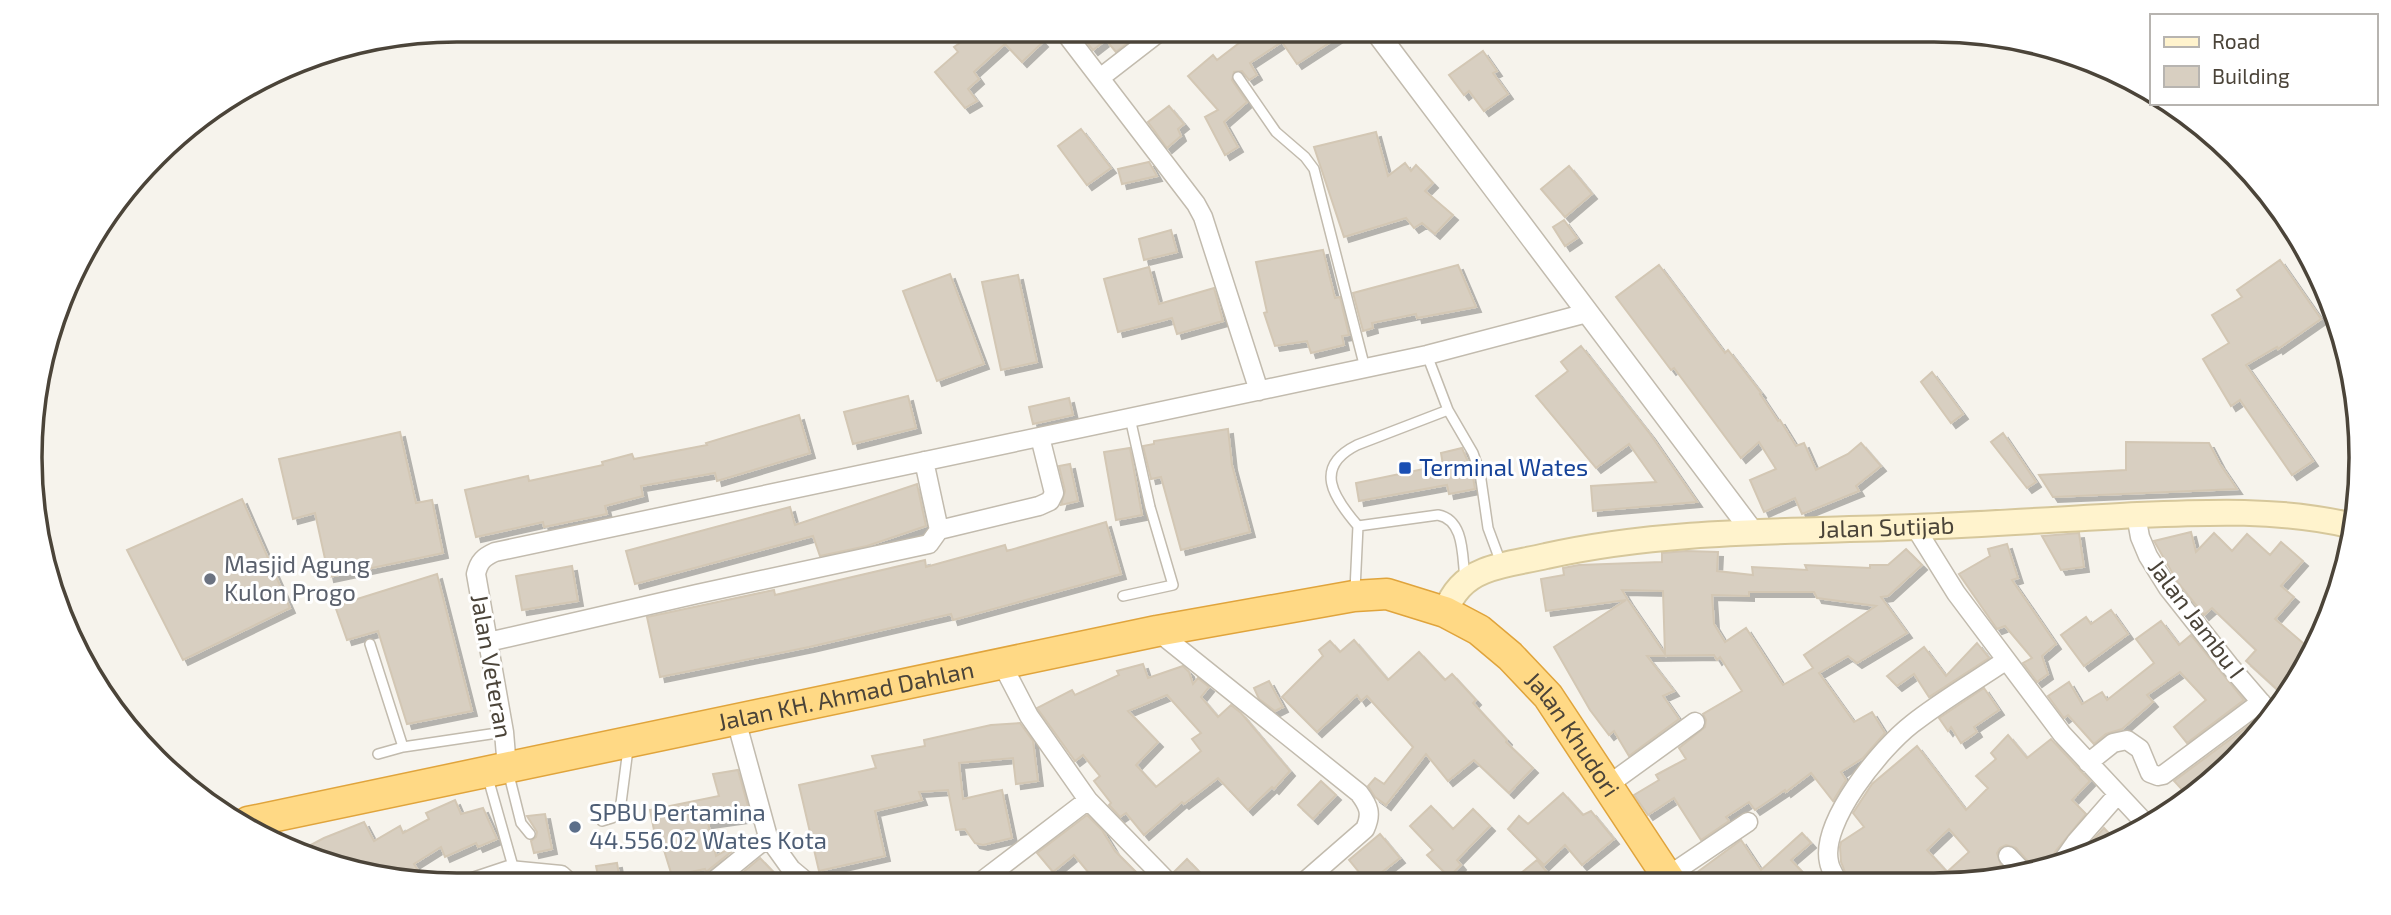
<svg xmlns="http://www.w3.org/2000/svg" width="2391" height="915" viewBox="0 0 2391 915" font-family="'Exo 2',sans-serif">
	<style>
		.building { fill: #d8cfc1; stroke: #d3c7b4; stroke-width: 2; fill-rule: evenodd; filter: url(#shadow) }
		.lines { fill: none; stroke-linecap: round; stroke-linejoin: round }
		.service-casing { stroke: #c2bbae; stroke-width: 12 }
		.minor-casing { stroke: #c2bbae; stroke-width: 21 }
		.tertiary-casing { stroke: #c2bbae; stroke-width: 24 }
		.secondary-casing { stroke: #d6c79b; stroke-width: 28 }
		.trunk-casing { stroke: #e0a43c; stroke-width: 33 }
		.service { stroke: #fff; stroke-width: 9 }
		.minor { stroke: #fff; stroke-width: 18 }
		.tertiary { stroke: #fff; stroke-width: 21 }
		.secondary { stroke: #fff3cd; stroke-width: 24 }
		.trunk { stroke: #ffd985; stroke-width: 30 }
		.transit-dot { fill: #1a4fb4; stroke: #fff; stroke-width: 2.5 }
		.worship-dot { fill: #6b7280; stroke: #fff; stroke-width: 2.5 }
		.service-dot { fill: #5c6f8a; stroke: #fff; stroke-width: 2.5 }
		.labels { text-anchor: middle; stroke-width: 6; stroke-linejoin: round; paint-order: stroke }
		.transit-label { font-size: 24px; fill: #164399; stroke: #fff; text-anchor: start }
		.street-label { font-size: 24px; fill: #4b4439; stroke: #fff }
		.worship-label { font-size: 24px; fill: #5b616d; stroke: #fff; text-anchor: start }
		.service-label { font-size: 24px; fill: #4e5e75; stroke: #fff; text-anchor: start }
		.rim { fill: none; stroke: #4b4439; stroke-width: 3.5 }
	</style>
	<defs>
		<filter id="shadow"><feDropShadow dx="5" dy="5" stdDeviation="0" flood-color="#0004"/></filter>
	</defs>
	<rect width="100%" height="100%" fill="#f6f3ec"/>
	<!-- building -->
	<path class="building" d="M979,30H1032L1043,42L1022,62L1005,44L974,72L979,79L968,89L977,101L965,108L935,72L958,52L954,47Z
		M1080,30H1144L1116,52L1106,40L1093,50L1078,31Z
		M1256,30H1349L1297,64L1282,42L1250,63L1257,75L1249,80L1242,71L1234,72L1232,80L1247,102L1224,122L1238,147L1225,155L1205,117L1218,110L1188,76L1213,55L1217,60Z
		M1483,51L1497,71L1493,73L1508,94L1484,111L1469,91L1464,95L1449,75Z
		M1169,106L1184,124L1178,129L1181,136L1167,148L1148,122Z
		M1081,129L1111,168L1087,185L1058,146Z
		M1376,132L1388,176L1405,163L1411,171L1416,165L1433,183L1425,191L1453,215L1435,234L1422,223L1414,228L1406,218L1344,237L1314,147Z
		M1149,162L1157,176L1122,184L1118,169Z
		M1569,166L1592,194L1565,217L1541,189Z
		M1564,220L1577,238L1565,246L1553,227Z
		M1171,230L1177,252L1144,260L1139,239Z
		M1323,250L1335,298L1340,297L1349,335L1342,336L1344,345L1311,353L1307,341L1275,346L1264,313L1267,312L1256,262Z
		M2280,260L2321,319L2278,349L2277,347L2246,365L2313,461L2292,475L2240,400L2231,406L2203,359L2229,343L2212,315L2242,297L2237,290Z
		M1458,265L1476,307L1417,318L1416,314L1372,323L1373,328L1363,331L1353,293Z
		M1659,265L1725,353L1728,350L1761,393L1760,394L1778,421L1780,420L1796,446L1804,443L1816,470L1848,454L1861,443L1881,466L1856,486L1859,491L1802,514L1795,498L1764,512L1750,480L1776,469L1759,442L1741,458L1674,368L1671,370L1616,297Z
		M1149,267L1159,304L1214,288L1223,321L1177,334L1172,318L1118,332L1104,279Z
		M950,274L984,364L937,381L903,291Z
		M1018,275L1037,362L1001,370L982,282Z
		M1581,346L1650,434L1697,502L1593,511L1591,486L1656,482L1629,444L1596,468L1536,396L1568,371L1561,362Z
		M1932,372L1963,414L1951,423L1921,382Z
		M908,396L916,428L853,444L844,412Z
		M1069,398L1073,415L1033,424L1029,407Z
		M799,415L810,453L717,481L715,473L641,486L643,496L605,506L607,514L544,527L543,522L476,537L465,490L528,476L529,481L603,465L602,462L632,454L634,459L707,445L706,443Z
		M1228,429L1232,465L1250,532L1181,550L1161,477L1151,479L1143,446L1154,444V441Z
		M400,432L416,503L432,500L443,553L329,577L315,513L293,519L279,459Z
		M2003,433L2036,482L2027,488L1991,442Z
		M2126,442L2209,443L2220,464L2237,489L2053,497L2039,475L2126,470Z
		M1130,448L1142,515L1116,520L1104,452Z
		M1462,448L1472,471L1475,489L1449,494L1447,485L1359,501L1356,483L1443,465L1441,453Z
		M1070,464L1078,501L1061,505L1065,491L1059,466Z
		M917,484L926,526L867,546L820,556L813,536L635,584L626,551L790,507L795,525Z
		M242,499L290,608L183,660L127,550Z
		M1106,522L1121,574L953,620L951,614L809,647L660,677L647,617L774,590L775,595L925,560L926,567L1005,545L1007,551Z
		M2191,532L2196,552L2214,533L2232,551L2247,534L2270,555L2281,542L2303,561L2281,586L2294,597L2275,619L2310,649L2289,695L2279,706L2272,698L2280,692L2246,661L2256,650L2212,608L2204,615L2177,581L2154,541Z
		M2079,533L2084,567L2061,570L2042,536Z
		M2007,544L2018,578L2012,580L2056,644L2042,656L2048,674L2037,682L2023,663L2032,658L2005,626L1997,629L1959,574L1990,556L1988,549Z
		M1906,549L1922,565L1888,596L1881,597L1907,633L1857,663L1848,656L1819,673L1854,722L1872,712L1885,733L1863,758L1841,772L1846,780L1833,801L1811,773L1786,792L1785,790L1755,810L1749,802L1726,817L1729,821L1701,840L1674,798L1648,815L1634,795L1659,780L1656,775L1686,759L1679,748L1705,727L1706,720L1703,714L1742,691L1720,657L1717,660L1714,655L1647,656L1674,691L1663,696L1679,719L1629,756L1614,731L1609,735L1590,710L1554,647L1626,600L1546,611L1541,579L1564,575L1563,568L1579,565L1662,562V553L1686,551L1718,552L1717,571L1753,575L1752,567L1807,570L1805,565L1870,568V565H1888ZM1622,590L1663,591L1665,654L1628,600ZM1749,592H1814L1817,598L1876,606L1804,655L1813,668L1783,685L1746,628L1725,642L1714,624L1712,595L1749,596Z
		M572,566L578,601L522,610L516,576Z
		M437,574L472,711L407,724L378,631L347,640L335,606Z
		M2111,610L2128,634L2084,666L2061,635L2086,617L2091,624Z
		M2161,621L2179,645L2191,635L2244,700L2187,743L2174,727L2206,700L2180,672L2147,695L2153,702L2122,729L2106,734L2094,744L2068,715L2064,718L2048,696L2069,682L2082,704L2102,692L2107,700L2154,663L2136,639Z
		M1354,640L1388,680L1419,652L1445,680L1452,674L1476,700L1473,703L1507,740L1506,742L1533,768L1509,793L1474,760L1448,781L1426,754L1386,805L1375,797L1368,786L1375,778L1384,784L1413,747L1367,696L1361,701L1357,695L1317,732L1282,697L1323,656L1319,650L1330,641L1340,652Z
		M1977,643L1989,658L1929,697L1914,674L1897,686L1887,676L1924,647L1946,676Z
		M1143,664L1148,678L1183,666L1189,672L1193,684L1198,678L1209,687L1201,697L1218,717L1231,705L1241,713L1290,771L1274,789L1272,787L1248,810L1218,778L1184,804L1182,802L1144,835L1126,813L1120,817L1109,805L1111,803L1094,781L1100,776L1083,755L1075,761L1037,708L1072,690L1075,695L1119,675L1117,671ZM1167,695L1201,733L1192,739L1201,751L1156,787L1136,765L1158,742L1128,711Z
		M1269,681L1283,707L1275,711L1259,699L1254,688Z
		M1984,688L1999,710L1974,727L1977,732L1961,743L1951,727L1948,731L1939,718Z
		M2259,718L2264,723L2216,779L2189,797L2174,781Z
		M1020,723L1033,741L1038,781L1016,784L1013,758L959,763L963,799L1002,790L1012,838L983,845L975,843L965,829L956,830L948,790L919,792L922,800L875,811L885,856L819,871L799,785L876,768L872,756L925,746L924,740L991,725Z
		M2008,735L2027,758L2051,739L2090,781L2072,800L2086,814L2055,852L2053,862L2034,868L2016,848L2006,845L2000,848L1997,853L2001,865L1984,882H1849L1841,862L1840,847L1841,842L1864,827L1853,813L1872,784L1917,746L1966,810L1988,788L1976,776L1996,759L1991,753ZM1949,829L1969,852L1947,872L1927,850Z
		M738,770L751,817L708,823L716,856L730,848L731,852L706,872L705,869L672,876L659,834L655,835L650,810L719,796L713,774Z
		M1321,781L1336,795L1313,819L1298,805Z
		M1563,793L1583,815L1591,811L1614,839L1582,865L1565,845L1544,865L1508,829L1519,816L1528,824Z
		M455,800L461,814L483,808L497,839L478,847L476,843L445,857L441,847L414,864L425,881L346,871L303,849L324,838L364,822L374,841L400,826L403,833L429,819L426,813Z
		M1431,806L1453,829L1473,809L1490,826L1457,860L1461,865L1449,877L1427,855L1433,850L1410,826Z
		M545,814L552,849L534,853L531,841L536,837L537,832L527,816Z
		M1087,815L1102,830L1115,851L1148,884H1098L1074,855L1053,872L1037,853Z
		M2104,828L2118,843L2082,854L2085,849Z
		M1802,833L1811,843L1791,860L1812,882H1688V879L1741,840L1761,870Z
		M1380,834L1400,858L1368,883L1349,860Z
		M760,858L778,877L770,884L728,885Z
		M1187,859L1210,883H1181L1174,872Z
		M1537,860L1556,883H1527L1520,874Z
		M617,863L620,881L600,885L596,866Z"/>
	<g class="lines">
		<defs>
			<path id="service" d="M1238,77L1276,132L1305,157L1314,169L1365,368
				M1427,355L1448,410L1473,453L1480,473L1488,528L1501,563
				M1358,526L1438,515C1465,520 1462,557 1465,578
				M1355,590L1358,526C1333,497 1313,467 1357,445L1448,410
				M1123,596L1173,585L1150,507L1130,418
				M370,644L403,747
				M378,754L403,747L504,732
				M508,771L521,823L530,834
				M488,778L514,870
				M602,821L612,818L620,811L628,749"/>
			<path id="minor" d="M1063,30L1196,204L1203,217L1259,391
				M1100,78L1162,30
				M2136,515L2140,537L2148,556L2168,588L2229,665L2272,715
				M1915,527L1956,593L2062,734L2147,825
				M939,530L1039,506L1050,501L1054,493L1040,437
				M1157,631L1359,793C1369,806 1372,814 1365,829L1303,883
				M488,642L697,594L929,544L939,530L924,461
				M1002,664L1029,716L1088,800L1170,884
				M736,720L768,837L791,869L809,884
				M2088,763L2113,743L2127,740L2140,749L2150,773L2158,776L2163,775L2261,702
				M507,768L504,732L476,574C479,561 484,557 495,552L1427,355L1587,313
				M1608,785L1695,722
				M2008,856L2023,872
				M2064,859L2076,842L2118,794
				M1662,880L1748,822
				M1838,882C1835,876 1830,869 1829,862C1820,822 1881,748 1912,724C1941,701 1974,682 2005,661
				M978,884L1088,800
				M469,885L473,882L509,870L561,875L572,885
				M709,885L768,837"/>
			<path id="tertiary" d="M1375,30L1752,531"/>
			<g id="secondary">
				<path id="s1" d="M1445,612C1453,592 1464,579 1484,571C1503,563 1526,561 1546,556C1667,529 1792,532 1915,527C1990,524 2064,519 2138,515C2209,512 2280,509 2349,525"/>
			</g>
			<g id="trunk">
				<path id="s2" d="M248,822L1157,631L1354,596L1387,594L1445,612L1479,630L1510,656L1548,696L1671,882"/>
			</g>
		</defs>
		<!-- service casing -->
		<use href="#service" class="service-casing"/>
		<!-- minor casing -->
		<use href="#minor" class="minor-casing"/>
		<!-- tertiary casing -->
		<use href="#tertiary" class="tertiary-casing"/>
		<!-- secondary casing -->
		<use href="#secondary" class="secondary-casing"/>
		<!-- trunk casing -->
		<use href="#trunk" class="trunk-casing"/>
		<!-- service -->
		<use href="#service" class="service"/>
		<!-- minor -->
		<use href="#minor" class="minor"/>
		<!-- tertiary -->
		<use href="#tertiary" class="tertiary"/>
		<!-- secondary -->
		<use href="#secondary" class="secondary"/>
		<!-- trunk -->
		<use href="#trunk" class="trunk"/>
	</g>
	<!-- markers -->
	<rect class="transit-dot" x="1398" y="461" width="14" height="14" rx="3.5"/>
	<circle class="worship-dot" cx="210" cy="579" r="7"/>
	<circle class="service-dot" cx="575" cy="827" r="7"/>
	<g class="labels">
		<!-- transit labels -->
		<g class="transit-label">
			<text x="1419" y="476">Terminal Wates</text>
		</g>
		<!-- street labels -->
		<g class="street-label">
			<text dy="8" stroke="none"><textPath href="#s1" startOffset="464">Jalan Sutijab</textPath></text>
			<text transform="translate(2196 619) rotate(53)" y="8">Jalan Jambu I</text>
			<text transform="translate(491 666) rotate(80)" y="8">Jalan Veteran</text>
			<text dy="8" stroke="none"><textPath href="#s2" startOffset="611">Jalan KH. Ahmad Dahlan</textPath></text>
			<text dy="8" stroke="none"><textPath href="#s2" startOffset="1402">Jalan Khudori</textPath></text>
		</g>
		<!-- worship labels -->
		<g class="worship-label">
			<text x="224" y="573">Masjid Agung<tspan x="224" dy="28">Kulon Progo</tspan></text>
		</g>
		<!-- service labels -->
		<g class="service-label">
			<text x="589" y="821">SPBU Pertamina<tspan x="589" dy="28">44.556.02 Wates Kota</tspan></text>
		</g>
	</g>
	<!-- crop -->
	<path d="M0 0H2391V915H0ZM457 42H1934A415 415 0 0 1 2349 457V458A415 415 0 0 1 1934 873H457A415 415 0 0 1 42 458V457A415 415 0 0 1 457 42Z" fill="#fff" fill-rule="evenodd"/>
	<path class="rim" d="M457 42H1934A415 415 0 0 1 2349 457V458A415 415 0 0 1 1934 873H457A415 415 0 0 1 42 458V457A415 415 0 0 1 457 42Z"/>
	<!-- legend -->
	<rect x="2150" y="14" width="228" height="91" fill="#ffffff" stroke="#b7b4b0" stroke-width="2"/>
	<rect x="2164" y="37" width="35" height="10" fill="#fff3cd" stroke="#b7b4b0" stroke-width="2"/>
	<text x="2212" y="49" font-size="21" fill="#4b4439">Road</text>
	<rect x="2164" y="66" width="35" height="21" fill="#d8cfc1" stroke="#b7b4b0" stroke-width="2"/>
	<text x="2212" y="84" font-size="21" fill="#4b4439">Building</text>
</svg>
